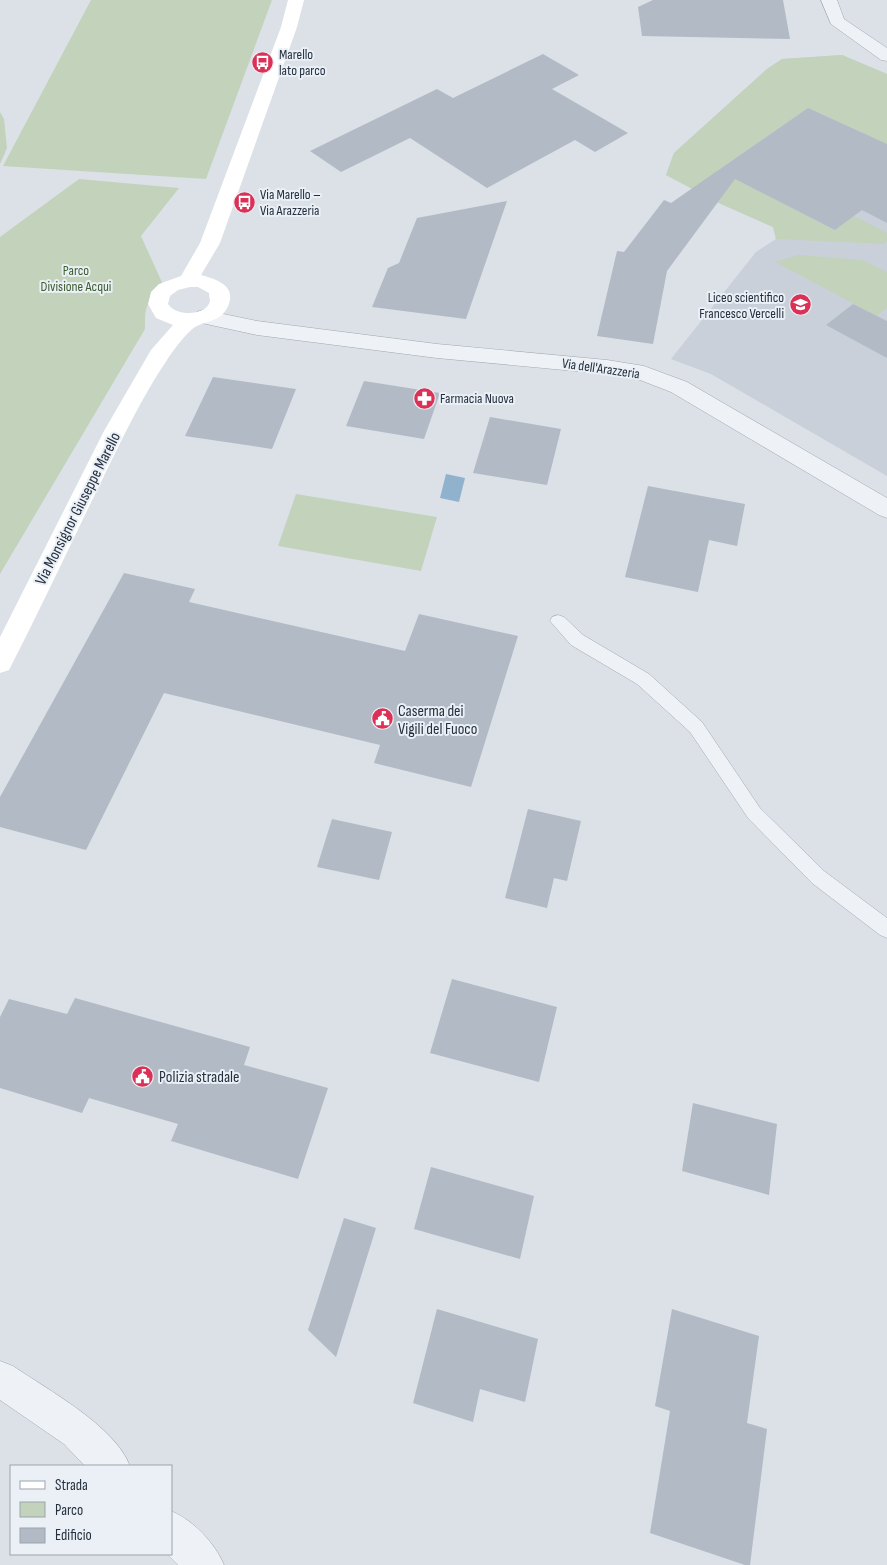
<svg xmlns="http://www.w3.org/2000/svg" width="887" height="1565" viewBox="0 0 887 1565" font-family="'Sofia Sans Condensed',sans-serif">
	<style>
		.built { fill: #c9d0da }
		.green { fill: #c3d2bb }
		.water { fill: #91b2cc }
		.building { fill: #b2bac5 }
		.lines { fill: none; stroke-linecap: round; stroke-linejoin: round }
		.lane-casing { stroke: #a0a8b1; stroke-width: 1 }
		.street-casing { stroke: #a0a8b1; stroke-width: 1 }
		.lane { fill: #eef1f5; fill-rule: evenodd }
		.street { fill: #eef1f5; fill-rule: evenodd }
		.secondary { fill: #fff; fill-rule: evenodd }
		.labels { text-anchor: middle; stroke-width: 4; stroke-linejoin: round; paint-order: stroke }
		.far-poi-label { font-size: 14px; fill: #242f3f; stroke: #eaf0f5; text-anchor: start }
		.far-park-label { font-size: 14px; fill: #3b5c2f; stroke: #eaf0f5 }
		.far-street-label { font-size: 14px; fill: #242f3f; stroke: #eaf0f5 }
		.street-label { font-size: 16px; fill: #242f3f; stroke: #eaf0f5 }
		.poi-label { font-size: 16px; fill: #242f3f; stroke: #eaf0f5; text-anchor: start }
	</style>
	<rect width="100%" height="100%" fill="#dbe1e7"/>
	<!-- built -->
	<path class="built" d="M842,55L887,74V476L711,374L671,359L756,252L776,239L773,227L721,204L666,175L674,153L767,69L782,59Z"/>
	<!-- green -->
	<path class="green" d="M91,0H272L206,179L3,166Z
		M842,55L887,74V144L808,108L718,170L835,230L854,216L887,233V241L884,244L776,239L773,227L721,204L666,175L674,153L767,69L782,59Z
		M0,112L4,119L7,148L0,164Z
		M79,179L179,188L141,236L165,289C145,304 145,305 145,329L0,574V237Z
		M799,255L863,260L887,272V307L877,316L775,262Z
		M296,494L437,517L421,571L278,546Z"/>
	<!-- water -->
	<path class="water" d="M446,474L465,478L459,502L440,498Z"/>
	<!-- building -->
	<path class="building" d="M653,0H783L790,39L642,36L638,7Z
		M543,54L579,75L552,89L628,133L595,152L575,140L487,188L410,138L341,172L310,151L437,89L453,98Z
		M808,108L887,144V223L862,210L835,230L735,179L667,271L653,344L597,336L617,251L624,252L664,200L671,203Z
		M507,201L466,319L372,307L388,268L399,263L417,218Z
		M853,304L887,321V358L826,325Z
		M213,377L296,389L272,449L185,436Z
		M364,381L440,393L424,439L346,426Z
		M490,417L561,429L547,485L473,473Z
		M648,486L745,504L737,546L709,540L698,592L625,577Z
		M124,573L195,589L189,602L405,651L419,614L518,636L471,787L374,763L380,745L164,693L86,850L0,827V797Z
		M528,809L581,821L567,881L554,878L547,908L505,898Z
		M332,819L392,832L379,880L317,867Z
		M452,979L557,1007L539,1082L430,1053Z
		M75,998L250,1047L244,1065L328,1088L298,1179L171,1141L178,1124L89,1098L82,1113L0,1088V1017L9,999L67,1014Z
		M693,1103L777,1124L769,1195L682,1171Z
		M431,1167L534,1196L520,1259L414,1229Z
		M344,1218L376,1228L336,1357L308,1330Z
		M437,1309L538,1339L525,1402L480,1389L473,1422L413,1403Z
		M672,1309L759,1336L747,1423L767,1429L750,1565H745L650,1533L670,1411L655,1406Z"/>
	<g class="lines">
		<defs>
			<path id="lane" d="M558,615L564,617L583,635L649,674L702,722L760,808L824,871L887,918V938L880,935L812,883L748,818L690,732L637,684L571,645L550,621L552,617Z"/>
			<path id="street" d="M821,0H837L844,19L887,48V61L881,60L831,24Z
				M204,310L257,321L437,344L607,360L644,366L687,382L887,498V518L879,515L671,392L640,380L607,374L437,358L257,335L197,322L194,317L197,312Z
				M0,1361L13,1366C48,1390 115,1426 130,1466H85L64,1444L0,1400Z
				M171,1511C193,1520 215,1543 224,1565H178L167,1554H171Z"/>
		</defs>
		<!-- lane casing -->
		<use href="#lane" class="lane-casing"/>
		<!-- street casing -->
		<use href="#street" class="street-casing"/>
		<!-- lane -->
		<use href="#lane" class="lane"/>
		<!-- street -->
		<use href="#street" class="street"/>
		<!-- secondary -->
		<path class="secondary" d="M288,0H304L297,27L220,243L201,275C220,280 239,288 226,310C219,321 207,321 197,326C189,329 172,352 167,360C142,397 122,439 102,480C71,543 41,608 9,670L0,673V637L104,431L151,350L173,325L156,318L148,304L151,292L159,284L181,276L200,243L281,27ZM190,287H198L209,293C209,296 210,299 210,301C207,316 176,317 168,304L170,296L178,290Z"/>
	</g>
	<!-- icons -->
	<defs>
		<symbol id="bus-disc" viewBox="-11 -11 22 22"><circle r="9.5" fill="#dc3057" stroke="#eaf0f5"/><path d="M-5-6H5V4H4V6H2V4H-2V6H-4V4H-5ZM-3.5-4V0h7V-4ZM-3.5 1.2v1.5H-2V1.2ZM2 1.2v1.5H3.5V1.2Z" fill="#fff"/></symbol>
		<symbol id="school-disc" viewBox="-11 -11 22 22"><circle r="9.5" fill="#dc3057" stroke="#eaf0f5"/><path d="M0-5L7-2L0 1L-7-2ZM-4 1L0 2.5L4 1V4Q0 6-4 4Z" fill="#fff"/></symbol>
		<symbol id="pharmacy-disc" viewBox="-11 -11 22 22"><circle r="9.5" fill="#dc3057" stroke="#eaf0f5"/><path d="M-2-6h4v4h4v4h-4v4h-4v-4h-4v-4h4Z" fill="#fff"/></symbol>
		<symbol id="civic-disc" viewBox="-11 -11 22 22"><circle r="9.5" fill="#dc3057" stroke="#eaf0f5"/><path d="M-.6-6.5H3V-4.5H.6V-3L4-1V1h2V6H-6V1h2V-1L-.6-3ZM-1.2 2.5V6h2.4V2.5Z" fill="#fff"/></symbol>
	</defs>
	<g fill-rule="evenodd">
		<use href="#bus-disc" x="250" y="50" width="25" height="25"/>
		<use href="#bus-disc" x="232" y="190" width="25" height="25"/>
		<use href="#school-disc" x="788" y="292" width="25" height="25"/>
		<use href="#pharmacy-disc" x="412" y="386" width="25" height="25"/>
		<use href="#civic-disc" x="370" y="706" width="25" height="25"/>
		<use href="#civic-disc" x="130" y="1064" width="25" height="25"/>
	</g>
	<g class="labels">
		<!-- far-poi labels -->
		<g class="far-poi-label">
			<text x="279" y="59">Marello<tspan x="279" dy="16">lato parco</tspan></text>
			<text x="260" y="199">Via Marello –<tspan x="260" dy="16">Via Arazzeria</tspan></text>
			<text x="784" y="302" text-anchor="end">Liceo scientifico<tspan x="784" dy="16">Francesco Vercelli</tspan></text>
			<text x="440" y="403">Farmacia Nuova</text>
		</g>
		<!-- far-park labels -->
		<g class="far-park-label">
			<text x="76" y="275">Parco<tspan x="76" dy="16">Divisione Acqui</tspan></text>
		</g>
		<!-- far-street labels -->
		<g class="far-street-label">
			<text transform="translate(601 368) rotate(8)" y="5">Via dell'Arazzeria</text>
		</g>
		<!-- street labels -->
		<g class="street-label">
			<text transform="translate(77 508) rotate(-63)" y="6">Via Monsignor Giuseppe Marello</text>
		</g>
		<!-- poi labels -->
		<g class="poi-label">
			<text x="398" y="716">Caserma dei<tspan x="398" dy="18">Vigili del Fuoco</tspan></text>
			<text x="159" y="1082">Polizia stradale</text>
		</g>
	</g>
	<!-- legend -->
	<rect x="10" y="1465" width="162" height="90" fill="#eaf0f5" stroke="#9ba3ac"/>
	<rect x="20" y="1481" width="25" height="8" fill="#ffffff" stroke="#9ba3ac"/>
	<text x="55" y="1490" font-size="15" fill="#242f3f">Strada</text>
	<rect x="20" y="1502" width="25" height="15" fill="#c3d2bb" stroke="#9ba3ac"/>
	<text x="55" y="1515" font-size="15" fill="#242f3f">Parco</text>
	<rect x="20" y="1528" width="25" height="15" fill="#b2bac5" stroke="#9ba3ac"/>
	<text x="55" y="1540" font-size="15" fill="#242f3f">Edificio</text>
</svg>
